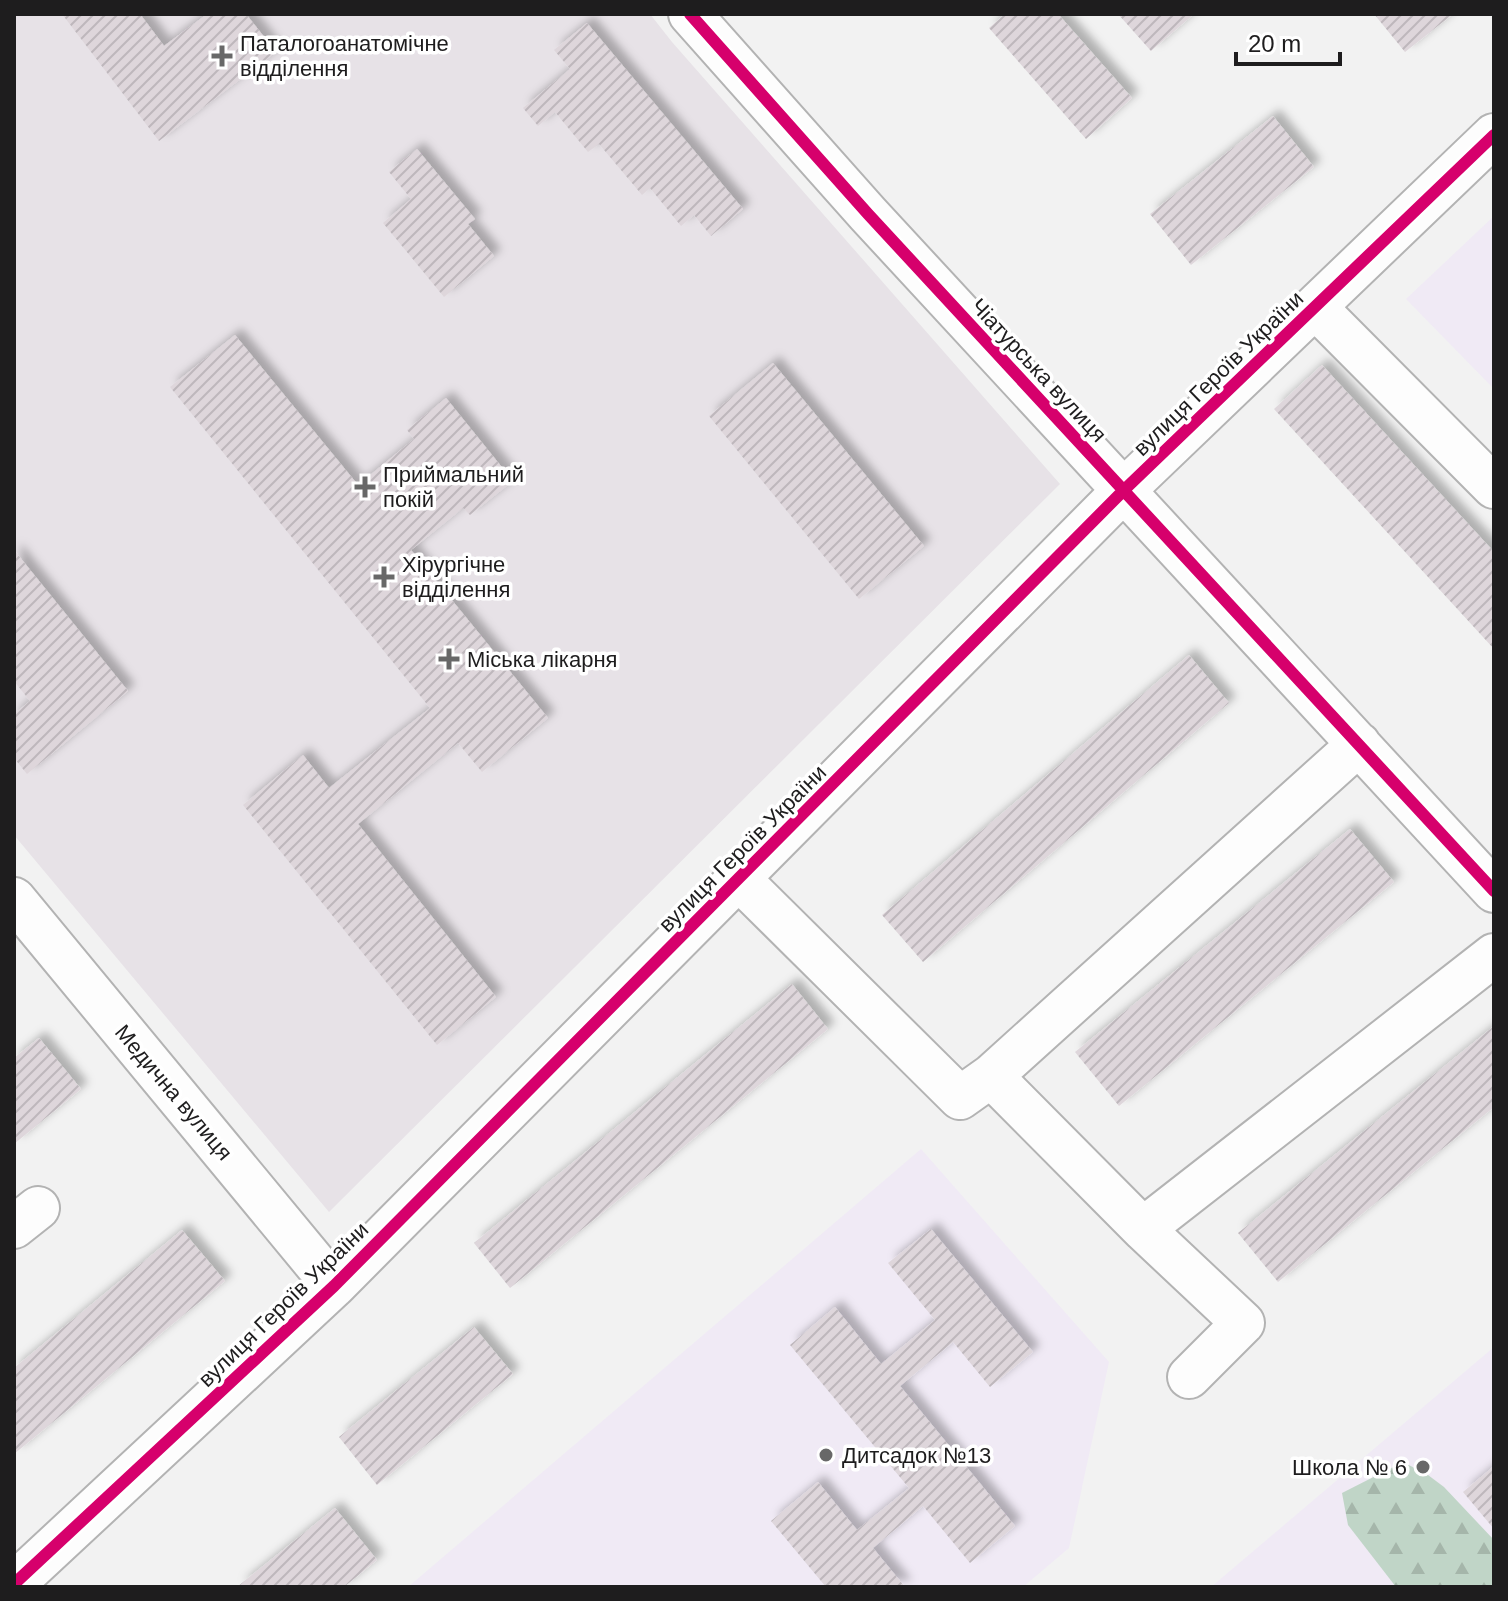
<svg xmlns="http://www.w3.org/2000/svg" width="1508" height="1601" viewBox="0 0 1508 1601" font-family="Arial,sans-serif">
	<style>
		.built { fill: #e7e2e7 }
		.education { fill: #f0eaf5 }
		.forest { fill: url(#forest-firs) }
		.building { fill: url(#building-hatch); filter: url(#shadow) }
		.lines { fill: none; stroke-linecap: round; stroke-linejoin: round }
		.minor-casing { stroke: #b3b3b3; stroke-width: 46 }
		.minor { stroke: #fdfdfd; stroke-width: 42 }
		.cycleway-casing { stroke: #fff; stroke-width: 17 }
		.cycleway { stroke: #d6006c; stroke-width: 12 }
		.poi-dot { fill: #686868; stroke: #fff; stroke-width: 3 }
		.labels { text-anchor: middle; stroke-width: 7; stroke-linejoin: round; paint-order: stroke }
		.poi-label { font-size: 22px; fill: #1e1d1e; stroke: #fff; text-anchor: start }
		.street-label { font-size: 22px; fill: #1e1d1e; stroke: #fff }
	</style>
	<defs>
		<pattern id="forest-firs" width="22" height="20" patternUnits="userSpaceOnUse" patternTransform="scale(2)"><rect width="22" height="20" fill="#c0d5c7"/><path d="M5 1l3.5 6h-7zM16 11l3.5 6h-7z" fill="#a5b6aa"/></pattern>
		<pattern id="building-hatch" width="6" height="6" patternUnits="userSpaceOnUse" patternTransform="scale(2)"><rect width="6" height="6" fill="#ded6db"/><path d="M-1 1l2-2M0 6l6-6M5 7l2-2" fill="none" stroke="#beb7bc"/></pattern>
		<filter id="shadow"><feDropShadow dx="7" dy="-7" stdDeviation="4" flood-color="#0004"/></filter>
	</defs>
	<rect width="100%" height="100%" fill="#f2f2f2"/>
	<!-- built -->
	<path class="built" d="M14,14H650L672,42L1060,484L329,1212L14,835Z"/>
	<!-- education -->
	<path class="education" d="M1494,216V389L1406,299Z
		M921,1149L1109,1362L1069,1548L1023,1587H408Z
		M1494,1347V1587H1211Z"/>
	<!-- forest -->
	<path class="forest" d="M1403,1462L1428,1475L1444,1487L1494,1540V1587H1396L1348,1525L1342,1493Z"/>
	<!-- building -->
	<path class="building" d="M62,14H140L164,46L207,14H246L276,52L159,141Z
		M1005,14H1058L1132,98L1086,139L989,28Z
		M1118,14H1194L1151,51Z
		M1374,14H1453L1405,52Z
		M587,23L743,209L711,236L694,215L681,226L650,188L642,195L599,144L588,152L555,112L538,126L523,108L570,69L554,50Z
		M1273,116L1314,167L1191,265L1150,214Z
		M417,149L475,219L468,224L494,256L444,297L383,223L411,199L389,172Z
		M235,335L358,485L414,439L407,430L446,398L513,481L470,515L463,508L411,550L548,718L482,772L458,743L358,824L496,997L437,1045L243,805L303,755L329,788L430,708L170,387Z
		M773,363L924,546L859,599L709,416Z
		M1322,365L1494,552V649L1274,409Z
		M14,550L128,691L27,774L14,758V714L30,701L14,681Z
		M1189,655L1229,703L923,962L882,915Z
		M1350,829L1394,882L1119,1106L1075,1052Z
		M792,984L828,1029L510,1288L474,1243Z
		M1494,1026V1107L1278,1282L1238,1233Z
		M39,1038L81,1089L14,1144V1058Z
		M931,1229L1033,1352L990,1387L953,1342L900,1386L1015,1526L970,1563L923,1506L873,1548L905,1587H826L771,1521L818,1482L857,1530L909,1488L790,1345L835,1307L881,1364L935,1320L888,1263Z
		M182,1230L225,1281L14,1454V1368Z
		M474,1327L513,1374L377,1485L339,1437Z
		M1494,1466V1529L1463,1492Z
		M335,1508L377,1560L344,1587H237Z"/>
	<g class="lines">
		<defs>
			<path id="minor" d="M690,14L868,214L1494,891
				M1316,308L1494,487
				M739,879L960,1098L991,1076L1359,744
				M14,899L334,1286
				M991,1076L1143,1229L1243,1323L1189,1377
				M14,1227L38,1208
				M1143,1229L1494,955
				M14,1584L334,1286L1123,491L1494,135"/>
		</defs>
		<!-- minor casing -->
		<use href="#minor" class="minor-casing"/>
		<!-- minor -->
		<use href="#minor" class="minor"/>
		<defs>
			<path id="cycleway" d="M690,14L868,214L1494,891
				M14,1584L334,1286L1123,491L1494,135"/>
		</defs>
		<!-- cycleway casing -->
		<use href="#cycleway" class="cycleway-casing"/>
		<!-- cycleway -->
		<use href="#cycleway" class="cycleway"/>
	</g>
	<!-- markers -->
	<g class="poi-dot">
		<path d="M218 44h8v8h8v8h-8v8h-8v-8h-8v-8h8z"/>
		<path d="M361 475h8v8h8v8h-8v8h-8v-8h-8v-8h8z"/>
		<path d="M380 565h8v8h8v8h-8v8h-8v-8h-8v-8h8z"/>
		<path d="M445 647h8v8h8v8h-8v8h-8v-8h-8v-8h8z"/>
		<circle cx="826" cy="1455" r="8"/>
		<circle cx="1423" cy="1467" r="8"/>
	</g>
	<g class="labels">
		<!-- poi labels -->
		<g class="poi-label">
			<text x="240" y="51">Паталогоанатомічне<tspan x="240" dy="25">відділення</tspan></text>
			<text x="383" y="482">Приймальний<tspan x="383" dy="25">покій</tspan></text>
			<text x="402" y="572">Хірургічне<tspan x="402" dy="25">відділення</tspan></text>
			<text x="467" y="667">Мiська лiкарня</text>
			<text x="842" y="1463">Дитсадок №13</text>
			<text x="1407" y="1475" text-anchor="end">Школа № 6</text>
		</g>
		<!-- street labels -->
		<g class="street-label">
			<text transform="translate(1039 370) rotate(47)" y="8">Чіатурська вулиця</text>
			<text transform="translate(1218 373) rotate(-44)" y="8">вулиця Героїв України</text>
			<text transform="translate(742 848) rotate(-45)" y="8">вулиця Героїв України</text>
			<text transform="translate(174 1092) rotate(50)" y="8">Медична вулиця</text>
			<text transform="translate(283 1304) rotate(-44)" y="8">вулиця Героїв України</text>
		</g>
	</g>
	<!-- border -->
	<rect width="1508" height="1601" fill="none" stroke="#1e1d1e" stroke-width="32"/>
	<!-- scale -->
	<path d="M1236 52v12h104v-12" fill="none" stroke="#1e1d1e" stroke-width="4"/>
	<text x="1248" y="52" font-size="24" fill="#1e1d1e" stroke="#ffffff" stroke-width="6" paint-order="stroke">20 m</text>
</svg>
